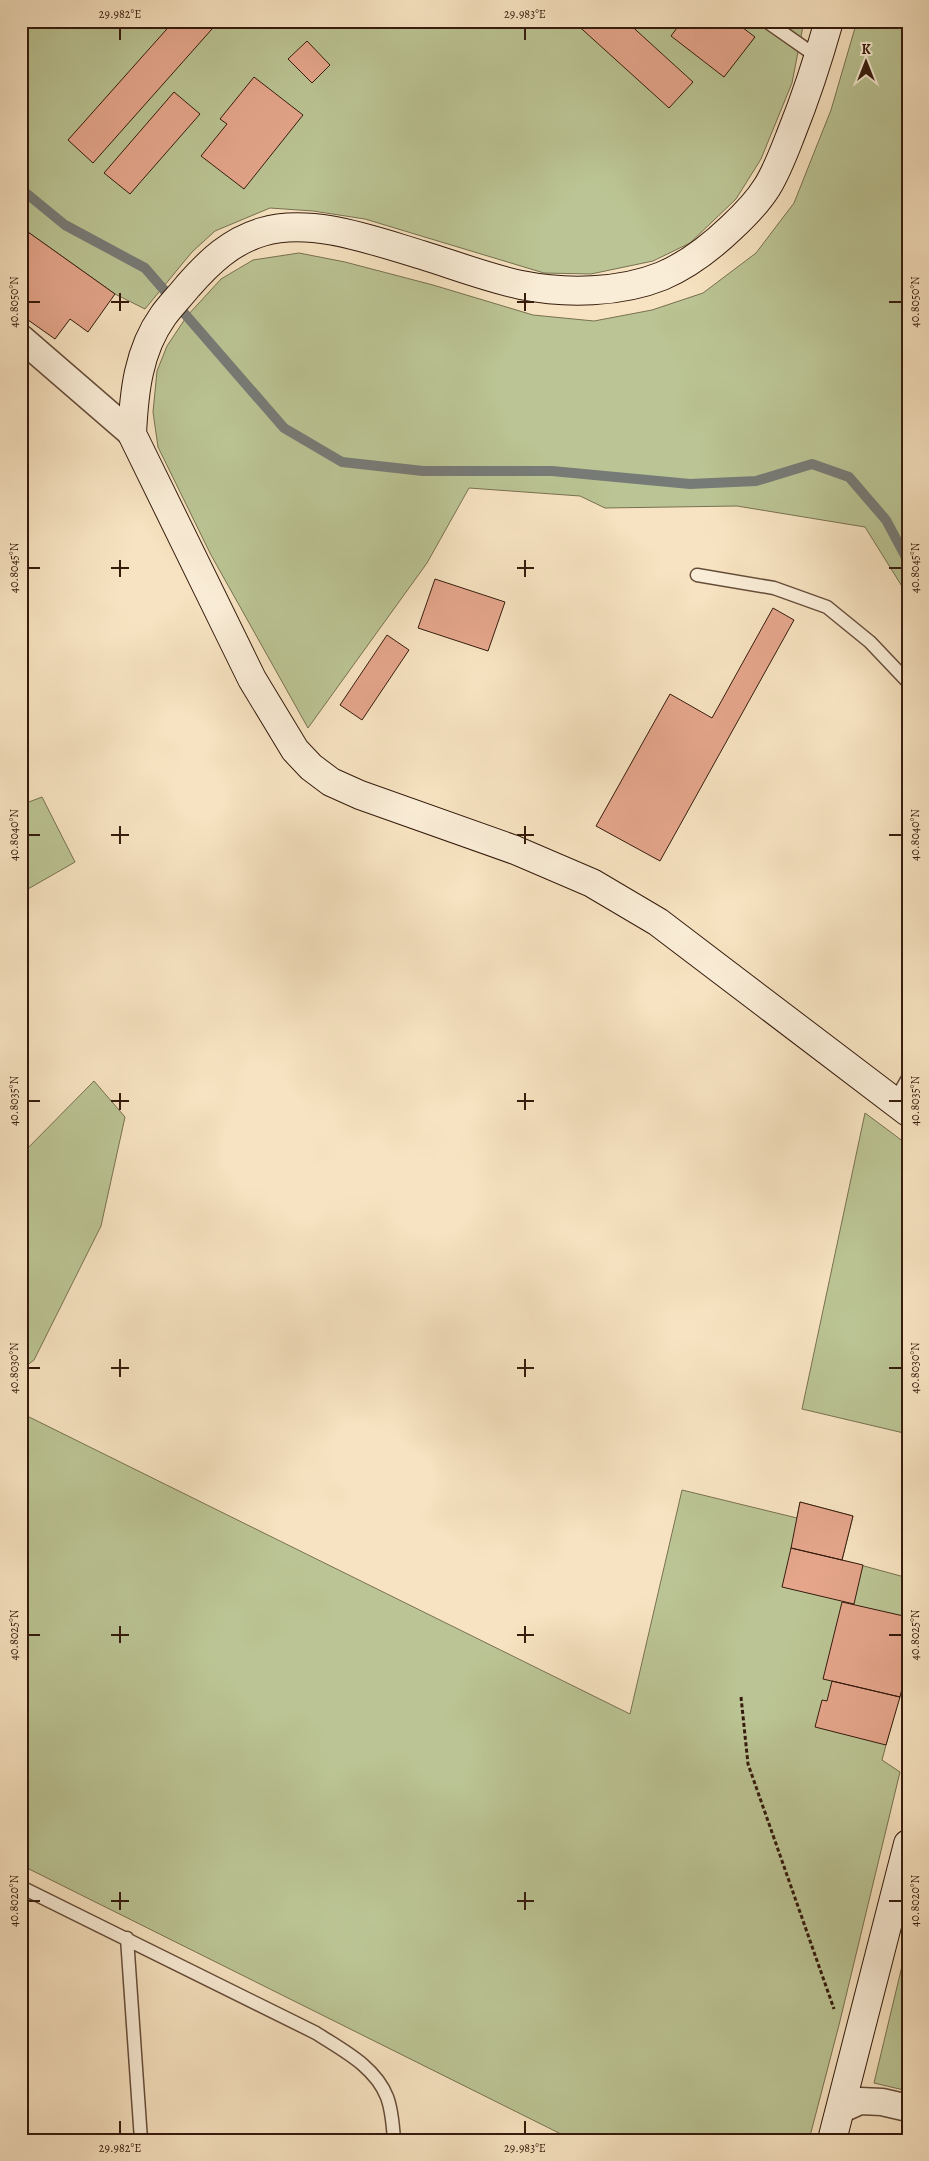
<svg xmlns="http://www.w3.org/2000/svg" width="929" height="2161" viewBox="0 0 929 2161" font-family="Alegreya,serif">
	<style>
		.green { fill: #bbc494; stroke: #787050 }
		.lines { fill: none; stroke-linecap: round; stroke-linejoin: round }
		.stream { stroke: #777b77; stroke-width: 10 }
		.building { fill: #e5a68c; stroke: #351b0c }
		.lane-casing { stroke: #664d39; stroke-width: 15 }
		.street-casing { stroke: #664d39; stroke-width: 29 }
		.secondary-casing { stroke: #351b0c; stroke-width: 30 }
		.path { stroke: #351b0c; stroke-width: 3; stroke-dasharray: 4 2.5; stroke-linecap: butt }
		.lane { stroke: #faedd7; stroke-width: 12 }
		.street { stroke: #faedd7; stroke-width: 26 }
		.secondary { stroke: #faedd7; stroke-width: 28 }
		.ticks { fill: none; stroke: #351b0c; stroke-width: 2 }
		.neatline { fill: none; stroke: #351b0c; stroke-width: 2 }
		.ticks-label { font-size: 12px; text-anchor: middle; fill: #351b0c }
	</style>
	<rect width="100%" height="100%" fill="#f7e3c1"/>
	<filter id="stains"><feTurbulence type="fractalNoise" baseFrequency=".004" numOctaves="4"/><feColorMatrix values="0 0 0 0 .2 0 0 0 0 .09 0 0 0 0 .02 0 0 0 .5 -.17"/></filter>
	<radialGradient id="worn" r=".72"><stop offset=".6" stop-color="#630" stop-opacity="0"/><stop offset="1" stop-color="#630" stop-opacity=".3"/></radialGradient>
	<!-- green -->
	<path class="green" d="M21,21H804L792,83L761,159L736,199L690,243L653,261L591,274L544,273L365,219L313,211L270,208L215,231L192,252L145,309L115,294L21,227Z
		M857,21H908V596L865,527L737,506L605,508L580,496L469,488L427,563L308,728L211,555L158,447L153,412L157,371L167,346L187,316L221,279L253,260L299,253L345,262L433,285L533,315L594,321L652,310L703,293L756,253L794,203L831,110Z
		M42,797L75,862L21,893V805Z
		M94,1081L125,1117L101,1226L34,1360L21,1370V1155Z
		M865,1113L908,1145V1434L802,1409Z
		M21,1413L630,1714L682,1490L797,1518L800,1502L853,1516L842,1560L908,1578V1663L882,1760L900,1772L839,2025L809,2140H573L21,1865Z
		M908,1941V2091L874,2083Z"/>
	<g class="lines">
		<!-- stream -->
		<path class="stream" d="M21,189L65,225L145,268L284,428L342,462L423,471H552L690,484L756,481L812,464L849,477L886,520L908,561"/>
	</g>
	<!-- building -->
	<path class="building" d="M174,21H203L212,29L93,163L68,140Z
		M573,21H626L693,82L669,108Z
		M682,21H734L755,37L724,77L671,36Z
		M307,41L330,65L312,83L288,59Z
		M254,77L303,115L244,189L201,156L227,124L220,119Z
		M174,92L200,114L130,194L104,173Z
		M21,227L115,294L88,332L70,319L55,339L21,315Z
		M435,579L505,602L488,651L418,628Z
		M773,608L794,620L660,861L596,826L670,694L712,718Z
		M387,635L409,650L362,720L340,705Z
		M800,1502L853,1516L842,1560L791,1548Z
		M791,1548L863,1565L854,1604L782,1587Z
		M842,1602L908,1617V1663L900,1697L823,1679Z
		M832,1681L900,1697L886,1745L815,1727L822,1700L827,1701Z"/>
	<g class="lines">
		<defs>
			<path id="lane" d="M766,21L819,58
				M697,575L774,588L827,607L870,642L908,682
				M895,1101L908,1078
				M21,1887L316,2033C342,2050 375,2066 387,2097C392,2110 393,2126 394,2140
				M127,1938L141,2140"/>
			<path id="street" d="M21,338L132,434
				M840,2110L860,2101L882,2102L908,2108"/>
			<path id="secondary" d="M829,21C818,60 806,97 791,134C784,152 777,171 767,187C757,203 744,216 731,228C711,247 688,265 662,276C620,293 566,294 521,285C488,278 454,265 422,255C374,241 312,217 262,232C231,241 209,262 188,286C180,296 170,306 163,316C138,351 134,393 132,434L252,679L295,750L311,767L331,782L360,795L515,850L592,883L658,922L908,1112
				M832,2140L908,1844"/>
		</defs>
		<!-- lane casing -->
		<use href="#lane" class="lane-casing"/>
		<!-- street casing -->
		<use href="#street" class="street-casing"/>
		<!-- secondary casing -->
		<use href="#secondary" class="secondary-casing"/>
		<!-- path -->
		<path class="path" d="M741,1697L748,1764L834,2009"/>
		<!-- lane -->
		<use href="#lane" class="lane"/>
		<!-- street -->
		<use href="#street" class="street"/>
		<!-- secondary -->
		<use href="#secondary" class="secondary"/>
	</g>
	<!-- ticks -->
	<path class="ticks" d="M120,28V40M525,28V40M120,293V311M525,293V311M28,302H40M111,302H129M517,302H534M889,302H902M120,560V577M525,560V577M28,568H40M111,568H129M517,568H534M889,568H902M120,826V844M525,826V844M28,835H40M111,835H129M517,835H534M889,835H902M120,1093V1110M525,1093V1110M28,1101H40M111,1101H129M517,1101H534M889,1101H902M120,1359V1377M525,1359V1377M28,1368H40M111,1368H129M517,1368H534M889,1368H902M120,1626V1643M525,1626V1643M28,1635H40M111,1635H129M517,1635H534M889,1635H902M120,1892V1910M525,1892V1910M28,1901H40M111,1901H129M517,1901H534M889,1901H902M120,2121V2134M525,2121V2134"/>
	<!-- margin -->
	<rect width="929" height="2161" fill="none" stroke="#f7e3c1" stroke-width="55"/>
	<!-- north arrow -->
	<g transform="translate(866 62)" stroke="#faedd7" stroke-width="4" paint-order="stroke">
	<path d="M0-4L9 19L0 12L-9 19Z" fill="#351b0c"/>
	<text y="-8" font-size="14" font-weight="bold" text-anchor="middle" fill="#351b0c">K</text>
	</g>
	<rect x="28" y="28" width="874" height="2106" class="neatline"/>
	<g class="ticks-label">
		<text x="120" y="18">29.982°E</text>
		<text x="525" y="18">29.983°E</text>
		<text transform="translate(14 302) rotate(-90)" y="4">40.8050°N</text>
		<text transform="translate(915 302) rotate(-90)" y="4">40.8050°N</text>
		<text transform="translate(14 568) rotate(-90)" y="4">40.8045°N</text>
		<text transform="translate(915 568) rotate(-90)" y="4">40.8045°N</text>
		<text transform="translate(14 835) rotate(-90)" y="4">40.8040°N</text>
		<text transform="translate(915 835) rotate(-90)" y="4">40.8040°N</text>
		<text transform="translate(14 1101) rotate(-90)" y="4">40.8035°N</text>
		<text transform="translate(915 1101) rotate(-90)" y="4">40.8035°N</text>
		<text transform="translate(14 1368) rotate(-90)" y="4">40.8030°N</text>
		<text transform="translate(915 1368) rotate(-90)" y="4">40.8030°N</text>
		<text transform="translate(14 1635) rotate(-90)" y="4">40.8025°N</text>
		<text transform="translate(915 1635) rotate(-90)" y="4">40.8025°N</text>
		<text transform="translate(14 1901) rotate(-90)" y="4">40.8020°N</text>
		<text transform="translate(915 1901) rotate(-90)" y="4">40.8020°N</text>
		<text x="120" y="2152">29.982°E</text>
		<text x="525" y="2152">29.983°E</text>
	</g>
	<rect width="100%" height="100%" filter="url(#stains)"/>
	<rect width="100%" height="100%" fill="url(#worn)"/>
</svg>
